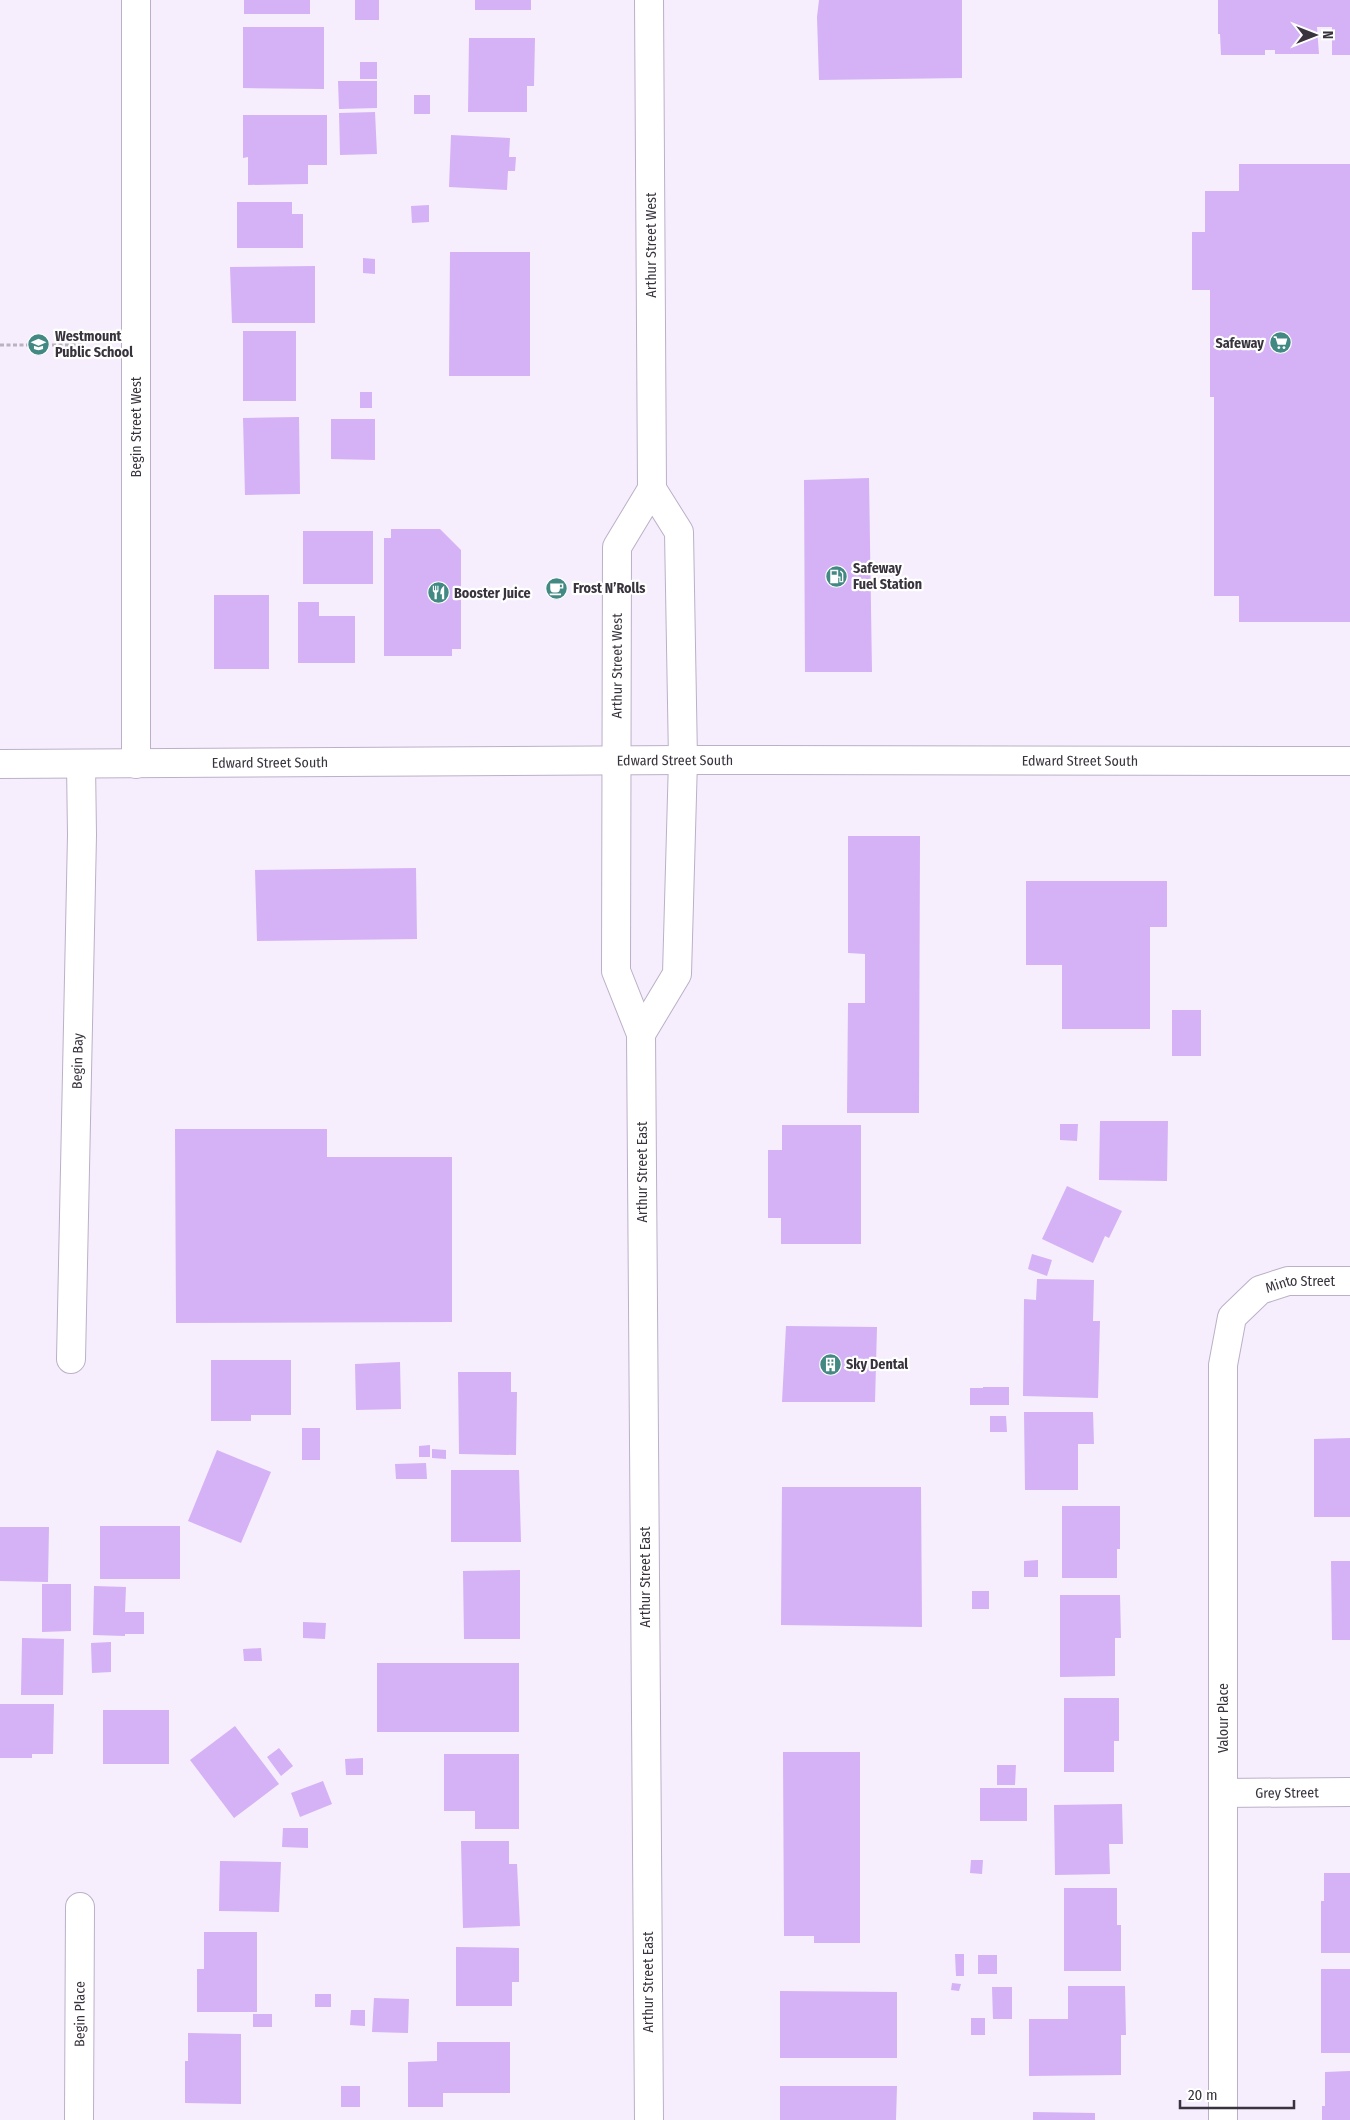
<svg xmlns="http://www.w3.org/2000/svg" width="1350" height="2120" viewBox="0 0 1350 2120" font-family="'Fira Sans Condensed',sans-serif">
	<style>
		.building { fill: #d5b1f6 }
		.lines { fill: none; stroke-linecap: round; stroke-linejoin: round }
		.street-casing { stroke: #bbb0c7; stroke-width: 30 }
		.secondary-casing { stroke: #bbb0c7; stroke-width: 30 }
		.path { stroke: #b9b2bf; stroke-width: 3; stroke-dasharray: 4 2.5; stroke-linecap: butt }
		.street { stroke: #fff; stroke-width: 28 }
		.secondary { stroke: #fff; stroke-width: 28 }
		.labels { text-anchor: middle; stroke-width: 4.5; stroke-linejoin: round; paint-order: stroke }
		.street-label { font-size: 14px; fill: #38333c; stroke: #fff }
		.poi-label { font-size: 14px; font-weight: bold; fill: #38333c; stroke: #fff; text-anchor: start }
	</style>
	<rect width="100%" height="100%" fill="#f6eefd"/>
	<!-- building -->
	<path class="building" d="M244,0H310V14H244Z
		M355,0H379V20H355Z
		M475,0H531V10H475Z
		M819,0H962V78L819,80L817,17Z
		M1218,0H1350V55H1332V27H1317L1319,54H1275V50H1265V55H1221L1220,34H1218Z
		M243,27H324V89L243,88Z
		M469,38H535L534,86H527V112H468Z
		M360,62H377V79H360Z
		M338,81H377V108L339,109Z
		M414,95H430V114H414Z
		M375,112L377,154L340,155L339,113Z
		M243,115H327V165H308V184L248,185V157L243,158Z
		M451,135L510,138L509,157H516L515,171H508L507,190L449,187Z
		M1239,164H1350V622H1239V596H1214V397H1210V290H1192V232H1205V191H1239Z
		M237,202H292V214H303V248H237Z
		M429,205V222L412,223L411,206Z
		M450,252H530V376H449Z
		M363,258L375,259V274L363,273Z
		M315,266V323H232L230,267Z
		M243,331H296V401H243Z
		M360,392H372V408H360Z
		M299,417L300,494L245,495L243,418Z
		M331,419H375V460L331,459Z
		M869,478L872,672H805L804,480Z
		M391,529H440L461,550V649H452V656H384V538H391Z
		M303,531H373V584H303Z
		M214,595H269V669H214Z
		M298,602H319V616H355V663H298Z
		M848,836H920L919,1113H847L848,1003H865V954L848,953Z
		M416,868L417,939L257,941L255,870Z
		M1026,881H1167V927H1150V1029H1062V965H1026Z
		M1172,1010H1201V1056H1172Z
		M1100,1121H1168L1167,1181L1099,1180Z
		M1060,1124H1078L1077,1141L1060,1140Z
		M782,1125H861V1244H781V1218H768V1150H782Z
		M175,1129H327V1157H452V1322L176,1323Z
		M1067,1186L1122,1211L1109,1238L1105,1236L1093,1263L1042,1239Z
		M1032,1254L1052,1260L1047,1276L1028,1269Z
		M1037,1279L1094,1280L1093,1321H1100L1098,1398L1023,1396L1024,1299L1036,1300Z
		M786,1326L877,1327L875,1402H782Z
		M211,1360H291V1415H251V1421H211Z
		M400,1362L401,1409L356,1410L355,1364Z
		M458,1372H511V1392H517L516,1455L459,1454Z
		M983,1387H1009V1405H970V1388H983Z
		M1024,1412H1093L1094,1444H1078V1490H1025Z
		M990,1416H1006L1007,1432H990Z
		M302,1428H320V1460H302Z
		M1350,1438V1517H1314V1439Z
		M430,1445V1457H419V1446Z
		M432,1449L446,1450V1459L432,1458Z
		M217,1450L271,1472L241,1543L188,1521Z
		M426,1463L427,1479H396L395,1464Z
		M451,1470H519L521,1542H451Z
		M782,1487H921L922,1627L781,1625Z
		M1062,1506H1120V1549H1117V1578H1062Z
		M100,1526H180V1579H100Z
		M0,1527H49L48,1582L0,1581Z
		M1038,1560V1577H1024V1561Z
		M1331,1561H1350V1640H1332Z
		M520,1570V1639H464L463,1571Z
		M42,1584H71V1631L42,1632Z
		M94,1586L126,1587L125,1612H144V1634H125V1636L93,1635Z
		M972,1591H989V1609H972Z
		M1060,1595H1120L1121,1638H1115V1676L1060,1677Z
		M303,1622L326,1623L325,1639L303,1638Z
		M22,1638L64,1639L63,1695H21Z
		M111,1642V1672L92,1673L91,1643Z
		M261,1648L262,1661H244L243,1649Z
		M377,1663H519V1732H377Z
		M1064,1698H1119V1741H1114V1772H1064Z
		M0,1704H54L53,1754H32V1758H0Z
		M103,1710H169V1764H103Z
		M235,1726L279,1784L234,1818L190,1760Z
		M279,1748L293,1766L281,1776L267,1757Z
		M783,1752H860V1943H814V1936H784Z
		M444,1754H519V1829H475V1811H444Z
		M363,1758V1775H346L345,1759Z
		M997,1765H1016L1015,1785H997Z
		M323,1781L332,1804L300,1817L291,1793Z
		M980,1788H1027V1821H980Z
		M1122,1804L1123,1844H1109L1110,1874L1055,1875L1054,1805Z
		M283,1828H308V1848L282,1847Z
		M461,1841H509V1864H517L520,1926L463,1928Z
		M971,1860H983L982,1874L970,1873Z
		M220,1861L281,1862L279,1912L219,1911Z
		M1324,1873H1350V1953H1321V1901H1324Z
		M1064,1888H1117V1925H1121V1971H1064Z
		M204,1932H257V2012H197V1969H204Z
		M456,1947L519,1948V1982H512V2006H456Z
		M955,1954H964V1976H956Z
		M978,1955H997V1974H978Z
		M1321,1969H1350V2053H1321Z
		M952,1983L961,1984L959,1991L951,1990Z
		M1068,1986H1125L1126,2035H1121V2075L1029,2076V2019H1068Z
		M992,1987H1012V2019H993Z
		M780,1991L897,1992V2058H780Z
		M315,1994H331V2007H315Z
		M374,1998L409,1999L408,2033L372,2032Z
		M351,2010H365V2026L350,2025Z
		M253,2014H272V2027H253Z
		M971,2018H985V2035H971Z
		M188,2033L241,2034V2104L185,2103V2061H188Z
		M437,2042H510V2093H443V2107H408V2062L437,2061Z
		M1350,2071V2120H1322V2106H1325V2072Z
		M341,2086H360V2107H341Z
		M780,2086H897L896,2120H780Z
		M1033,2112L1095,2113V2120H1033Z"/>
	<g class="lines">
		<defs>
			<g id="street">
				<path d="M136,0V764"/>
				<path id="s1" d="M71,1359L82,835L81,764"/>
				<path id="s2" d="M1223,1793L1350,1792"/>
				<path id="s3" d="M79,2120L80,1907"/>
				<path id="s4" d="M1223,2120V1365L1232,1317L1260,1290L1288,1281H1350"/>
			</g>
			<g id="secondary">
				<path id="s5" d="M0,764L683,760L1350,761"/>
				<path d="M641,1034L677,974L683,760L679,532L652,489L649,0"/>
				<path id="s6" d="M649,2120L641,1034L616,971L617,547L652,489"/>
			</g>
		</defs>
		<!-- street casing -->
		<use href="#street" class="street-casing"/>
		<!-- secondary casing -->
		<use href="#secondary" class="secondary-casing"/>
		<!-- path -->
		<path class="path" d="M0,345H83"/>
		<!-- street -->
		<use href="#street" class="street"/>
		<!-- secondary -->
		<use href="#secondary" class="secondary"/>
	</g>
	<!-- icons -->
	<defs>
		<symbol id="supermarket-disc" viewBox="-11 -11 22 22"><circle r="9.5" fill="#438983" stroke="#fff"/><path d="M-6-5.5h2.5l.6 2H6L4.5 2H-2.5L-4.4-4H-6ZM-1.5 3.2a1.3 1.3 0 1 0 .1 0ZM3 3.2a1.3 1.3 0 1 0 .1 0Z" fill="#fff"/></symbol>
		<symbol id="school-disc" viewBox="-11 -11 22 22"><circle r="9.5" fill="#438983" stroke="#fff"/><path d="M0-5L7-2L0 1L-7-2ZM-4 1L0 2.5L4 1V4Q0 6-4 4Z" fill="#fff"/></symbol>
		<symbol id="fuel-disc" viewBox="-11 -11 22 22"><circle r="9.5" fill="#438983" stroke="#fff"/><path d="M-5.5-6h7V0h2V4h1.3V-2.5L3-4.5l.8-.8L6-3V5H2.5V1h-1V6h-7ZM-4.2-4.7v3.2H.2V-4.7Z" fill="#fff"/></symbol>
		<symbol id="cafe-disc" viewBox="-11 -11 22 22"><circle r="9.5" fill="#438983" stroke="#fff"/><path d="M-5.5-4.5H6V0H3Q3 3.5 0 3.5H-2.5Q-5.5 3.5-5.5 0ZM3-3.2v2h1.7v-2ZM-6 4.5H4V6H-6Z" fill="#fff"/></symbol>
		<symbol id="restaurant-disc" viewBox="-11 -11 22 22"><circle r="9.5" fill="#438983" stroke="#fff"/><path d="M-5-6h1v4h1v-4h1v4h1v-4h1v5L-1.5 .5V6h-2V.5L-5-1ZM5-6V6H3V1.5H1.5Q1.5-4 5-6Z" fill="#fff"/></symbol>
		<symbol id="building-disc" viewBox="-11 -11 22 22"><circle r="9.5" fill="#438983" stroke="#fff"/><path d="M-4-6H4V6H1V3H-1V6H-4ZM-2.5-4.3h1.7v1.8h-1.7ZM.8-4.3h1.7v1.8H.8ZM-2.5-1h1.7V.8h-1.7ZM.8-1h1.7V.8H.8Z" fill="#fff"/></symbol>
	</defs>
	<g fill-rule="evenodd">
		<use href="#supermarket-disc" x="1268" y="330" width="25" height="25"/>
		<use href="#school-disc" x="26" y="332" width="25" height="25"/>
		<use href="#fuel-disc" x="824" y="564" width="25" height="25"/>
		<use href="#cafe-disc" x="544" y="576" width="25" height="25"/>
		<use href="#restaurant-disc" x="426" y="580" width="25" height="25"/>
		<use href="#building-disc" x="818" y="1352" width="25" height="25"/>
	</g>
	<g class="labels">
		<!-- street labels -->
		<g class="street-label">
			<text transform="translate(651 245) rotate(-90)" y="5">Arthur Street West</text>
			<text transform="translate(136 427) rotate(-90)" y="5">Begin Street West</text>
			<text dy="5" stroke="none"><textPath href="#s6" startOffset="1459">Arthur Street West</textPath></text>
			<text dy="5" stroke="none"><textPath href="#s5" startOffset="675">Edward Street South</textPath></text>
			<text dy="5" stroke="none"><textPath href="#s5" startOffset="1080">Edward Street South</textPath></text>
			<text dy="5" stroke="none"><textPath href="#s5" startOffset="270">Edward Street South</textPath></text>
			<text dy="5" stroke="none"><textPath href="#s1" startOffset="298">Begin Bay</textPath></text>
			<text transform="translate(642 1172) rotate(-90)" y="5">Arthur Street East</text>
			<text dy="5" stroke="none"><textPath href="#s4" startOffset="884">Minto Street</textPath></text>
			<text transform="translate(645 1577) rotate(-90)" y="5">Arthur Street East</text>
			<text transform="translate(1223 1718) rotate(-90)" y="5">Valour Place</text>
			<text dy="5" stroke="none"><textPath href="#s2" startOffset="64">Grey Street</textPath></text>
			<text transform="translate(648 1982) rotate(-90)" y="5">Arthur Street East</text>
			<text dy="5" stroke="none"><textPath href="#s3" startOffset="106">Begin Place</textPath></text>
		</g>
		<!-- poi labels -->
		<g class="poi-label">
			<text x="55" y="341">Westmount<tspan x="55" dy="16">Public School</tspan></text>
			<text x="1264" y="348" text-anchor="end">Safeway</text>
			<text x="853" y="573">Safeway<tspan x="853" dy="16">Fuel Station</tspan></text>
			<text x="573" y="593">Frost N’Rolls</text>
			<text x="454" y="598">Booster Juice</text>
			<text x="846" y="1369">Sky Dental</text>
		</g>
	</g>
	<!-- north arrow -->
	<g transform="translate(1315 35) rotate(90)" stroke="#ffffff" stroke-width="4" paint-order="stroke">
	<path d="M0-4L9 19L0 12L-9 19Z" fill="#38333c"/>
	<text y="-8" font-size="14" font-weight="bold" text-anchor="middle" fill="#38333c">N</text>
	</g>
	<!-- scale -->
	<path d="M1180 2100v8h114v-8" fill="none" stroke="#38333c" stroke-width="2.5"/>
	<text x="1188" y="2100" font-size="15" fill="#38333c" stroke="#ffffff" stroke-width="4" paint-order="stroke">20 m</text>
</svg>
